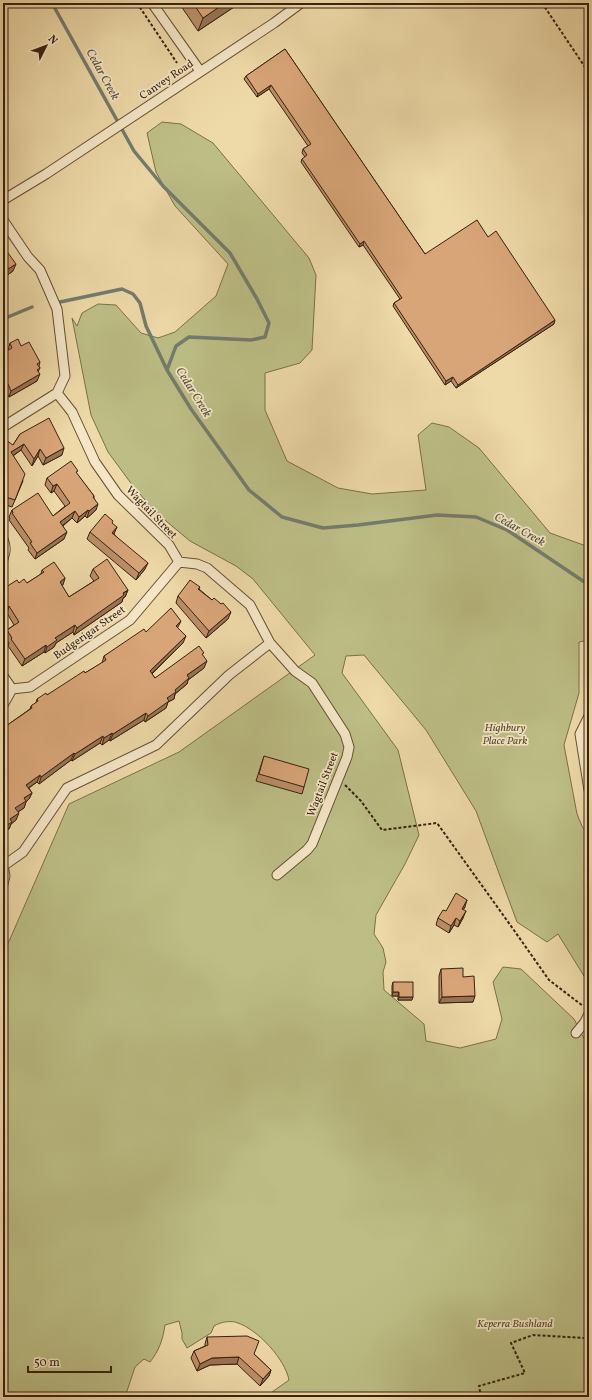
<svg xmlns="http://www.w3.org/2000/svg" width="592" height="1400" viewBox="0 0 592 1400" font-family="Vollkorn,serif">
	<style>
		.green { fill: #bcbe85; stroke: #7a704a }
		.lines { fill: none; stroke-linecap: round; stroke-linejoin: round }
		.stream { stroke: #737c6e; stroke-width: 3.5 }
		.street-casing { stroke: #664f35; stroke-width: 11 }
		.path { stroke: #38210f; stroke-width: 2; stroke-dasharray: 3 2; stroke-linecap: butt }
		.street { stroke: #f4e6c6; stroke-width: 9 }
		.wall { fill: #ba8e67; stroke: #38210f }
		.shaded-wall { fill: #977454; stroke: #38210f }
		.building { fill: #d8a578; stroke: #38210f }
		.labels { text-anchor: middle; stroke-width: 3.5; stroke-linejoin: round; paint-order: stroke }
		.street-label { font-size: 11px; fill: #38210f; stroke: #f4e6c6 }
		.park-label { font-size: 11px; font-style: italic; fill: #59482c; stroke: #f4e6c6 }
		.water-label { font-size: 12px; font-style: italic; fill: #554f3e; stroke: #f4e6c6 }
	</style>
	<rect width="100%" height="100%" fill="#eed9a8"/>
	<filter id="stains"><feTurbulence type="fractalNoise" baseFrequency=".005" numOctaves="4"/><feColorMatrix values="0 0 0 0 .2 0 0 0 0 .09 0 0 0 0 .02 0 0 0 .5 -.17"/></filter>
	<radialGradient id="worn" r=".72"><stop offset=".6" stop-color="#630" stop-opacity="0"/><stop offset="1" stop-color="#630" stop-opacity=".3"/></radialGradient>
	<!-- green -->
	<path class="green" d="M162,122L181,124L213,143L309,258L316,275L312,350L300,363L265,373V410L287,461L338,488L372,494L426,490L418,435L432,423L449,427L479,448L550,533L589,547V640L579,642V693L564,745L577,814L582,826L589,836V945L584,976L558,934L547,942L517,922L476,811L426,730L364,655L346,656L342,673L398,750L419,835L405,864L376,915L374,934L383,948L386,962L383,972L384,990L424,1024L426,1041L460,1048L496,1039L502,1019L493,982L503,967L521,969L574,1019L589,1048V1397H265L289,1380C285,1359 258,1330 238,1323C231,1320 220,1322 214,1326L211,1333L187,1348L182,1339V1333L179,1321L165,1325C163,1339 159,1351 150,1362L144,1359L135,1367L126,1394L128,1397H3V955L69,804L179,752L315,655L253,579L236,566L190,541L154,511L130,482L108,452L91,415L72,318L77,326L82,313L98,304L116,305L141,333L158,338L175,332L216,296L228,264L175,206L156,172L147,133Z"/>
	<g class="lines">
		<!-- stream -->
		<path class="stream" d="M52,3L134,151L163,186L230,253L257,299L269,323L265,337L251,340L189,337L176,346L167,370L191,409L249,490L282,517L323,528L358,525L437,515L476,517L507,530L583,581L589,583
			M60,302L122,289L133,294L140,303L146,326L167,370
			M3,319L32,307"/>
		<defs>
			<path id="street" d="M152,3L200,71
				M3,200L46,174L274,23L301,3
				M3,220L28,257L40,270L57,309L65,376L57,393L72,412L95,462L118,495L169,545L179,562L197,564L207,568L250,605L270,643L295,671L312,683L345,734L349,747L347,757L312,844L307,850L277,875
				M3,427L57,393
				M3,539C6,547 6,551 3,559
				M3,676L12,689
				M3,705L12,689L30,687L130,620L179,562
				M589,716L580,734L589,790
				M3,865L5,876L3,884
				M3,866L23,852L67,788L156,745L229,675L270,643
				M576,1033L585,1022L589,1014"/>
		</defs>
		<!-- street casing -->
		<use href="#street" class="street-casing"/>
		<!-- path -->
		<path class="path" d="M137,3L177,63
			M542,3L589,73
			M345,785L361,801L382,830L437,823L511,926L549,980L583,1006
			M481,1397L479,1386L525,1373L511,1343L533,1335L584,1338L589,1335"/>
		<!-- street -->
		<use href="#street" class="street"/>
	</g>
	<!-- wall -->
	<path class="wall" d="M179,3H240L198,31Z
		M285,49L425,254L488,237L554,324L456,388L451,381L445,385L393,306L394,303L400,299L363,245L359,247L301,162L302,159L305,157L302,153L303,149L308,146L269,89L257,97L244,79L246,76Z
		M3,246L13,271L3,278Z
		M10,343L21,346L40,362L39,366L40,368L38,372L37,381L9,397L5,391L8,350Z
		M20,434L62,455L43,465L38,456L32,466L21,450L13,456L23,481L12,507L3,504V446L13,445Z
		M77,474L94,496V498L96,510L87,518L85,516L77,523L72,518L63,526L64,539L35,559L28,550L29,548L9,520L10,518L9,517L12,510L53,516L65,506L54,491L51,493L45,485L47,478Z
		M112,524L114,534L145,569L136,580L87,539L90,532Z
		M93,569L128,590L125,597L123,598L122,602L74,635L73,632L56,643L54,647L45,653L44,652L22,666L8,646L9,643L5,637L7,630L14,625L7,613L4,615L3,613V589L19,583H27L41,574L42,570L65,578L62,586L69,597L94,581L90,576Z
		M200,587L199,589L212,600L221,604L228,619L206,638L176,603L178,596Z
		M178,627L177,628L183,643L152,674L155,678L203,656L204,668L188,680L187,684L175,694L174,699L168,702L166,708L145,722L144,720L110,741L109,740L102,745L100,743L72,761L71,760L39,784L37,782L29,788L32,793L29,799L26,802L24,808L18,812L16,820L11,824L9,829L3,833V725L6,726L30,709L31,706L36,703L37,699L47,695L85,673L102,663L104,656L146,632Z
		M589,643V668L586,650Z
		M264,756L304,787L302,794L256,781Z
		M465,907L463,910V918L458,927L454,925L449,933L436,925L438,918L446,911Z
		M441,969L463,977L473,1002L439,1003V976Z
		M393,982L412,1000H398V996H392V986Z
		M207,1337L254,1354L271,1370L269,1376L260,1386L237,1364L210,1365L197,1371L191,1358L194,1351L205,1346V1344Z"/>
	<!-- shaded-wall -->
	<path class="shaded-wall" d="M225,3H240L198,31L203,18Z
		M271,85L269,89L257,97L258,94Z
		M364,241L363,245L359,247L360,244Z
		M16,264L13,271L3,278L5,271Z
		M555,320L554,324L456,388L458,385Z
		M40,374L37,381L9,397L11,391Z
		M453,377L451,381L445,385L446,381Z
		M8,384L5,391L3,393V389Z
		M24,444L21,450L8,459L11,452Z
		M64,448L62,455L43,465L46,458Z
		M40,449L38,456L32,466L34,459Z
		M57,484L54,491L51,493L53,486Z
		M98,504L96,510L87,518L89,511Z
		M88,510L85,516L77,523L79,517Z
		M75,511L72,518L58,529L60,522Z
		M117,527L114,534L112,533Z
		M67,532L64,539L35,559L37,553Z
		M148,563L145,569L136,580L139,573Z
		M65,578L63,585L57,589L60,582Z
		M128,590L125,597L123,598L122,602L74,635L77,628Z
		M9,606L7,613L4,615L6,608Z
		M231,612L228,619L206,638L209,631Z
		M181,621L178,627L173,633L176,626Z
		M75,625L73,632L56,643L54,647L45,653L47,647L55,638Z
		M186,636L183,643L147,678L150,671Z
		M46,645L44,652L22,666L25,659Z
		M207,661L204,668L188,680L187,684L175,694L174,699L168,702L166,708L145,722L148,716L167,698L187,675Z
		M146,713L144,720L110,741L113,734Z
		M112,733L109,740L102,745L104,738Z
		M103,736L100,743L72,761L75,754Z
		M74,753L71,760L39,784L41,777Z
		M40,775L37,782L24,791L26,785Z
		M32,793L29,799L26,802L24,808L13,815L15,808L24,798Z
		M19,813L16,820L11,824L9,829L3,833L4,827L10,819Z
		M467,900L465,907L459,916L462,909Z
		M466,911L463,918L458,927L460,921Z
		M456,918L454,925L449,933L451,926Z
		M393,992H399L398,996H392Z
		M475,996L473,1002L439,1003L442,997Z
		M399,997H413L412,1000H398Z
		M239,1357L237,1364L210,1365L197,1371L200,1364L212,1358Z
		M271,1370L269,1376L260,1386L263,1379Z"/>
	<!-- building -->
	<path class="building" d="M193,3H225L203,18Z
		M285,49L425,254L477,220L488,237L496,231L555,320L458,385L453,377L446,381L394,303L402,298L364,241L360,244L302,159L307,155L303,149L311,144L271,85L258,94L246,76Z
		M3,246L16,264L5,271L3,268Z
		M18,339L21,346L29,342L40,362L37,364L40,368L37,370L40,374L11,391L8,384L3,389V353L12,348L10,343Z
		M49,418L64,448L46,458L40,449L34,459L24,444L11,452L25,474L15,500L3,496V446L6,440L13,445L20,434Z
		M71,461L78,471L76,472L94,496L93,497L98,504L89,511L88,510L79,517L75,511L60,522L67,532L37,553L30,543L32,542L12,513H13L12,510L38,493L53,516L70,503L57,484L53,486L47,478Z
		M105,514L113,521L112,523L117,527L112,533L148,563L139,573L90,532Z
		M107,559L128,590L123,593L124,595L77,628L75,625L55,638L57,640L47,647L46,645L25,659L11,639L12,638L7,630L19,622L9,606L6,608L3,603V589L17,580L19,583L24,579L27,583L44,572L42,570L54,562L65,578L60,582L69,597L99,578L93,569Z
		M190,580L200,587L198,589L212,600L214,598L221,604L223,603L231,612L209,631L178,596Z
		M171,608L181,621L176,626L186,636L150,671L155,678L199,646L204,653L202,654L207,661L187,675L189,678L175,690L176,692L167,698L169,701L148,716L146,713L113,734L112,733L104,738L103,736L75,754L74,753L41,777L40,775L26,785L32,793L24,798L26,801L15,808L19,813L10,819L12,822L4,827L3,825V725L5,724L6,726L32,708L31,706L38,701L37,699L46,693L47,695L84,671L85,673L106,660L104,656L144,629L146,632Z
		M264,756L309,769L304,787L259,774Z
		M456,893L467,900L462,909L466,911L460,921L456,918L451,926L438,918L443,910L446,911Z
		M463,968V977L474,976L475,996L442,997L441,969Z
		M393,982H413V997H399V992H393Z
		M247,1336L259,1341L254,1354L271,1370L263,1379L239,1357L212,1358L200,1364L194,1351L208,1345L207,1337Z"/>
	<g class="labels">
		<!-- street labels -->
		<g class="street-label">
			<text transform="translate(166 79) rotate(-34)" y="4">Canvey Road</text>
			<text transform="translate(152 512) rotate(46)" y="4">Wagtail Street</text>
			<text transform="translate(89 632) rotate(-35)" y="4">Budgerigar Street</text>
			<text transform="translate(322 784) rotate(-69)" y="4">Wagtail Street</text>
		</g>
		<!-- park labels -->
		<g class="park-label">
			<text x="505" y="731">Highbury<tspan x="505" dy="13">Place Park</tspan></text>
			<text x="515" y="1327">Keperra Bushland</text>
		</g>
		<!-- water labels -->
		<g class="water-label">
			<text transform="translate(103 74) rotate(61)" y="4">Cedar Creek</text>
			<text transform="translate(194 392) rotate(58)" y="4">Cedar Creek</text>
			<text transform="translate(520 529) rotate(29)" y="4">Cedar Creek</text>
		</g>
	</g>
	<!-- margin -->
	<rect width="592" height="1400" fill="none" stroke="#eed9a8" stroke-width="16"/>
	<rect x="4" y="4" width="584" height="1392" fill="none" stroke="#38210f" stroke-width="2"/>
	<rect x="8" y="8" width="576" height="1384" fill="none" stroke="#38210f"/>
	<!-- north arrow -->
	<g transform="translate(46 46) rotate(48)" stroke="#f4e6c6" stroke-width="3" paint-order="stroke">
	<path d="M0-3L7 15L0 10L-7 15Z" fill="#38210f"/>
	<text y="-6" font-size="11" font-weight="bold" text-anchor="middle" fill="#38210f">N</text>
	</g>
	<!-- scale -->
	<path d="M28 1366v6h83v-6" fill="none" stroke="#38210f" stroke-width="2"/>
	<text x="34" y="1366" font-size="12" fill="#38210f" stroke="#f4e6c6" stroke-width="3" paint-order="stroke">50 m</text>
	<rect width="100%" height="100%" filter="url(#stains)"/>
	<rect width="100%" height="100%" fill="url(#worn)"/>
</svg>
